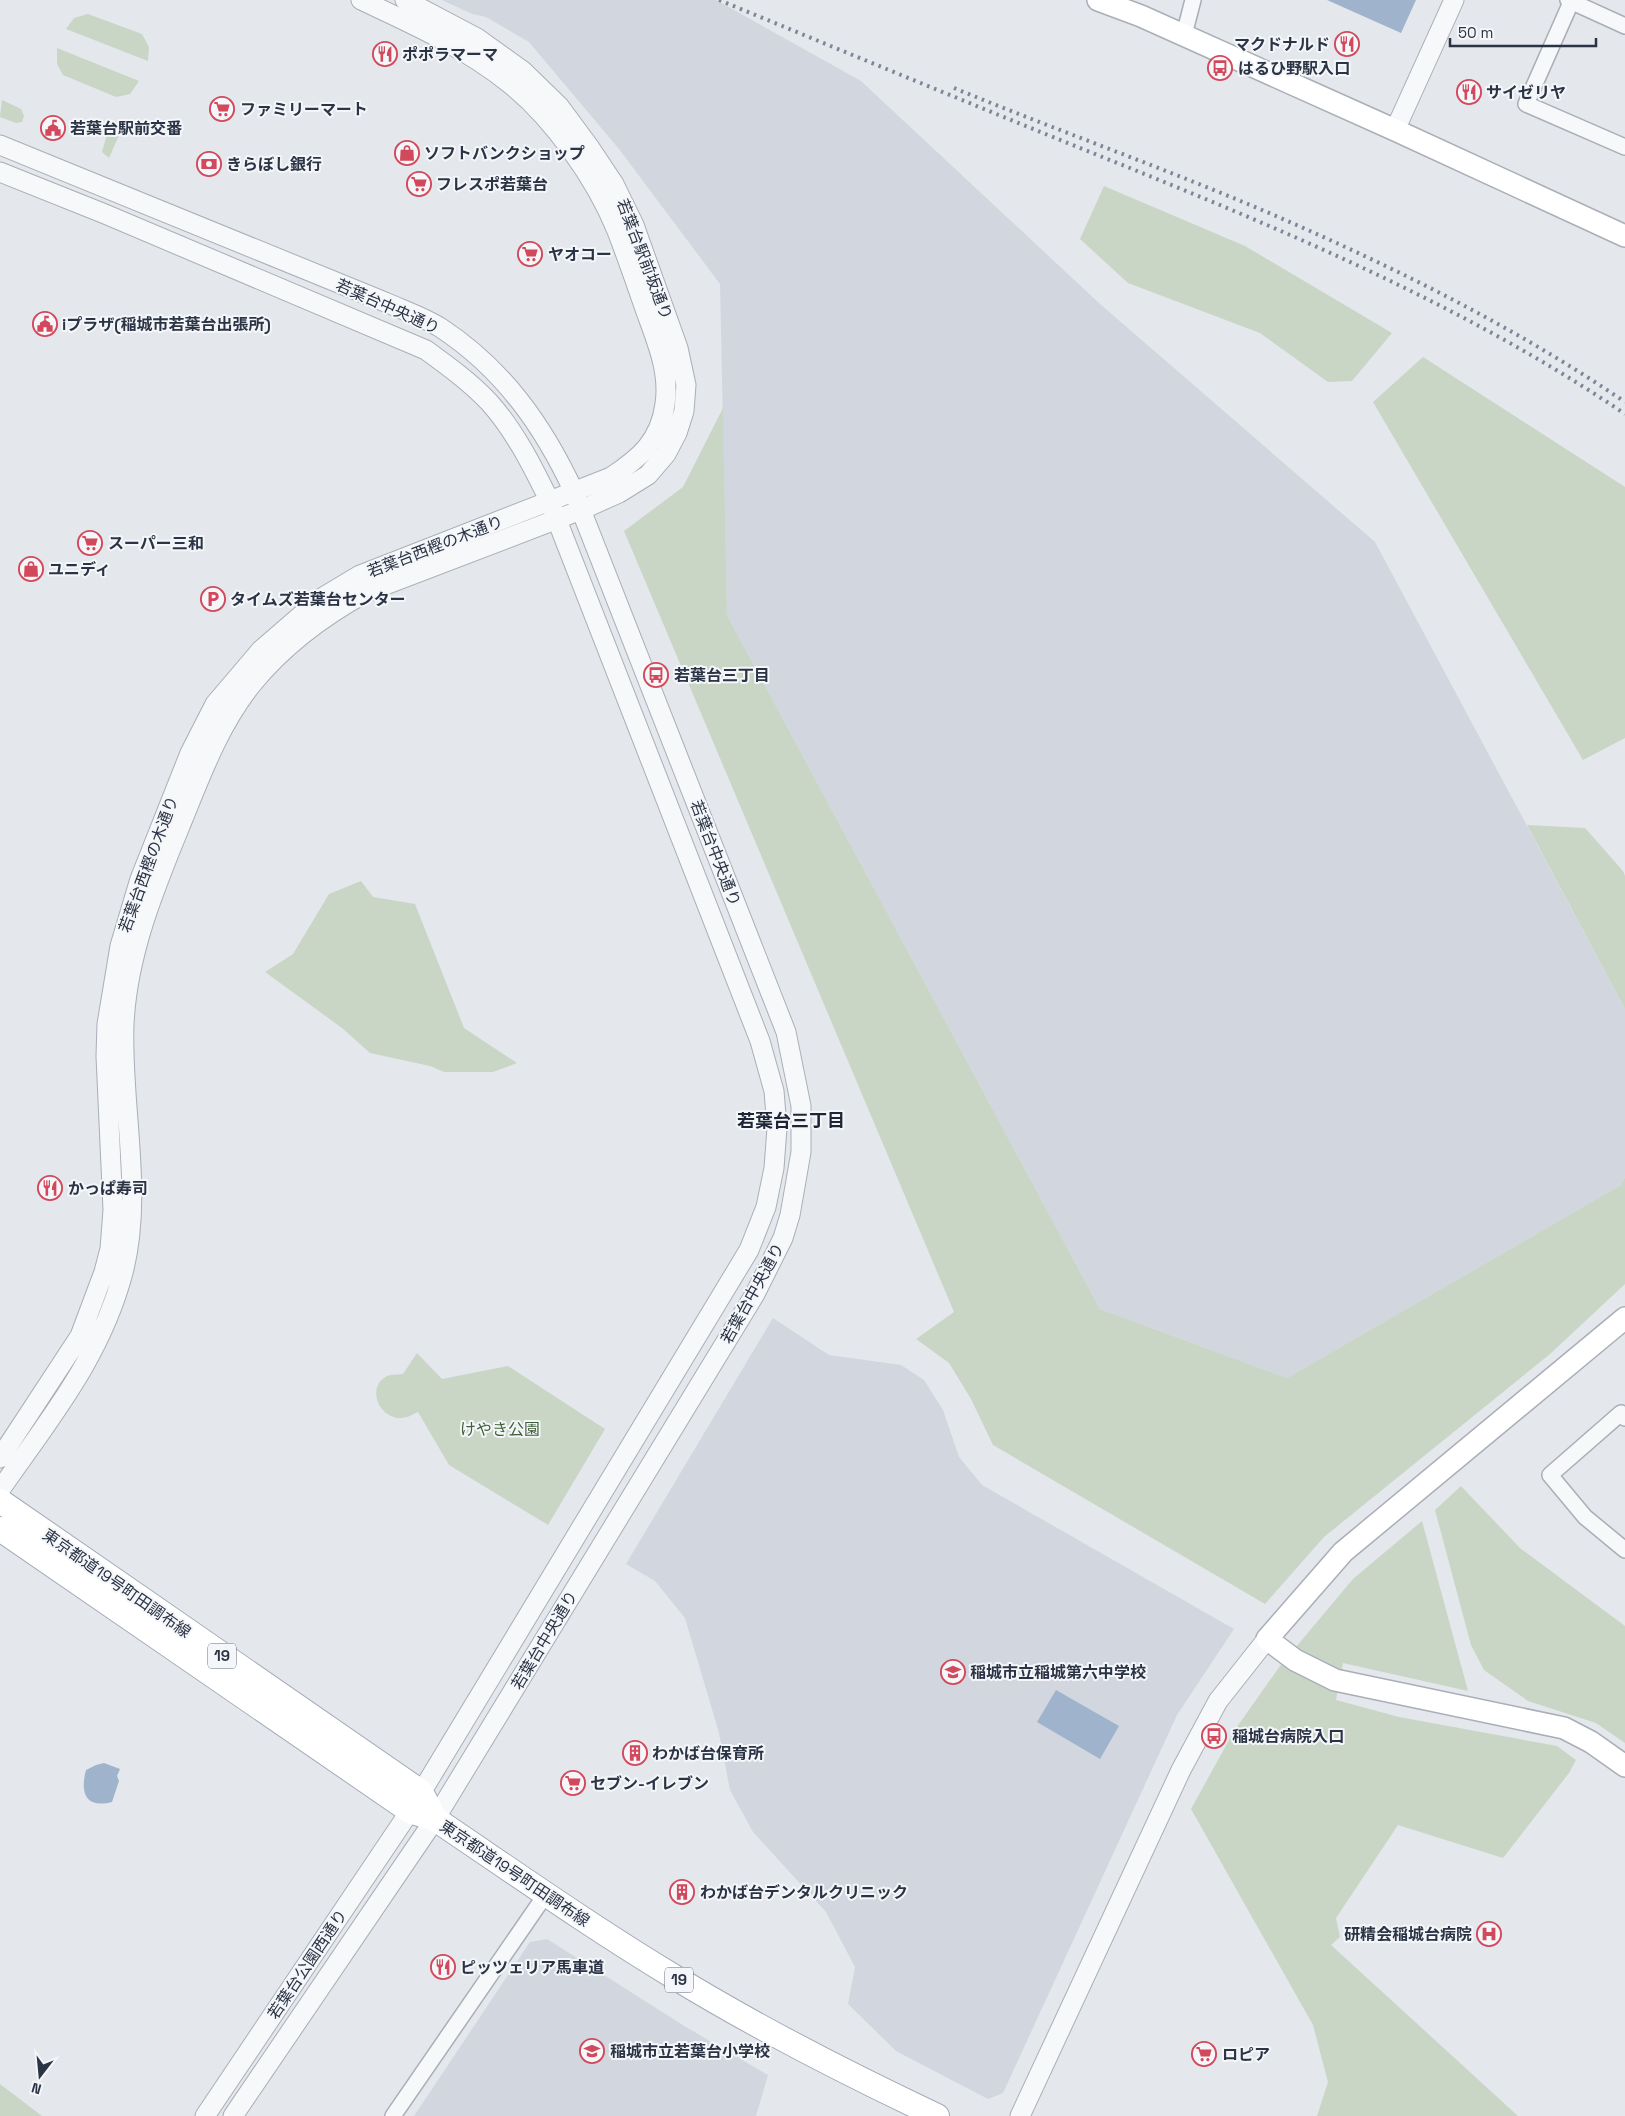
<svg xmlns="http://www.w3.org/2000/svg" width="1625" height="2116" viewBox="0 0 1625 2116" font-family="'Space Grotesk','Noto Sans JP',sans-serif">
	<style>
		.built { fill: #d2d6de }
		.green { fill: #c9d6c5 }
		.water { fill: #9fb4cc }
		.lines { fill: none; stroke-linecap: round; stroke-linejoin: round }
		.minor-casing { stroke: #a9aeb7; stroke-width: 18 }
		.tertiary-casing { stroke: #a9aeb7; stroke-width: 21 }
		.secondary-casing { stroke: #a9aeb7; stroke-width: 24 }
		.primary-casing { stroke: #a3abb8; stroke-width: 26 }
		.minor { stroke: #f7f8fa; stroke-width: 15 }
		.tertiary { stroke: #f7f8fa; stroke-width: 19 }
		.secondary { stroke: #fff; stroke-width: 21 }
		.primary { stroke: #fff; stroke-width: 24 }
		.rail { stroke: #7d8696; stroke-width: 4; stroke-dasharray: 2.5 5; stroke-linecap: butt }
		.labels { text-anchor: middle; stroke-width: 4; stroke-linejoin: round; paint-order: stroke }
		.shield { fill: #f4f6f9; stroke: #676e7b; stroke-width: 1 }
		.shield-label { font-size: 15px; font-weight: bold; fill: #2b3445 }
		.poi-label { font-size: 16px; font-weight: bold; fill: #2b3445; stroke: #f4f6f9; text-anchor: start }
		.street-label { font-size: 16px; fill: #2b3445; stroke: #f4f6f9 }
		.park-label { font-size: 16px; fill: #3f6138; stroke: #f4f6f9 }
		.neighbourhood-label { font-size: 18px; font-weight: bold; fill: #1d2536; stroke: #f4f6f9 }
	</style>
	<rect width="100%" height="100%" fill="#e4e7ec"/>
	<!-- built -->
	<path class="built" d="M442,0H716L861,81L1100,304L1375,542L1625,1009V1177L1621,1185L1287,1378L1100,1309L727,615L720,284L619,149L529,42L486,17L472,14Z
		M773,1318L829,1355L901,1365L924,1380L943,1410L959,1457L982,1485L1234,1629L1177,1715L1003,2093L988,2099L896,2051L848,2004L855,1967L826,1912L753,1832L730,1790L719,1733L685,1618L655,1581L626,1564Z
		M547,1939L686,2027L768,2075L756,2116H414L530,1942Z"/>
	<!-- green -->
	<path class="green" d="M88,14L142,34L149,47L148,61L66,29L74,18Z
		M57,48L139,81L130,94L116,97L63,75L57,64Z
		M2,100L21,109L24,116L22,122L16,123L0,117Z
		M123,120L124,124L109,158L102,152L106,138L104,124Z
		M1104,186L1245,246L1392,333L1352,381L1328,382L1260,333L1128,283L1080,239Z
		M1423,357L1625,487V738L1583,760L1373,402Z
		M723,408L727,615L1100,1309L1287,1378L1621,1185L1625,1177V1284L1550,1354L1324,1537L1265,1604L993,1445L971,1399L949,1363L916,1339L954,1312L624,531L683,487Z
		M1527,825L1585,828L1623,871L1625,876V1009Z
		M361,881L373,897L415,904L464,1028L517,1063L493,1072H444L430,1066L370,1053L342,1028L265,972L293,954L329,894Z
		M417,1353L442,1379L508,1366L605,1429L548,1525L449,1465L418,1412C415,1413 411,1416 407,1417C383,1425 363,1389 387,1376C392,1374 398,1375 403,1374Z
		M1461,1486L1520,1548L1625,1626V1743L1596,1723L1528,1701L1484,1670L1471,1645L1435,1510Z
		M1422,1521L1468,1691L1343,1663L1336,1700L1399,1717L1557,1746L1576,1760L1569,1773L1503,1858L1398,1825L1336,1918L1340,1937L1331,1945L1518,2116H1317L1328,2082L1313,2025L1191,1809L1234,1731L1280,1666L1353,1579Z
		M0,2084L42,2116H0Z"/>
	<!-- water -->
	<path class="water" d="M1327,0H1416L1401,33Z
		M1056,1690L1119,1726L1100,1759L1037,1722Z
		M104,1763L120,1769L117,1776L119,1781L112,1802C85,1809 80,1792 86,1770L96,1765Z"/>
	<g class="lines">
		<defs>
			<path id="minor" d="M1568,0L1625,26
				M1572,0L1526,104L1625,147
				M1184,35L1193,0
				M1625,1418L1621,1413L1550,1475L1585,1517L1625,1550
				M393,2116L546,1894"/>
			<path id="tertiary" d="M1395,130L1454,0
				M0,145L385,302C403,310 424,317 441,328C503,369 543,425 574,492L786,1032L801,1106V1152L790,1215L783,1238L755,1294L435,1819L233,2116
				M0,172L105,214L426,350C448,366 470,382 489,402C515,431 533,467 550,502L760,1041L774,1091L777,1128L774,1168L766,1207L749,1250L410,1811L205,2116
				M0,1458L80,1336L104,1272L110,1249L113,1210L106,1056L107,1024L120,946L140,879L190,753L215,704L261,650L320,599L360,575L611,477C640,458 660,441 665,404C670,371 656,340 645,309C636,283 627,257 617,231C596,179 553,118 509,83C464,47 412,24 361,0
				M0,1490C50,1418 102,1356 124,1269C143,1191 121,1104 124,1025C127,953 156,885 183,819C202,772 220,724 252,684C284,645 323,616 367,592L581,510L619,493L648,475L666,454L677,433L684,411L686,385L678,348L634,225L614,184L590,148L559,106L523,71L477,38L405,0
				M1020,2116L1181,1770L1218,1701L1267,1639"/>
			<path id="secondary" d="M1098,0L1141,16L1395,130L1625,236
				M1625,1318L1343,1552L1267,1639L1295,1660L1335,1680L1564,1728L1591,1742L1625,1766"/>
			<path id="primary" d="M0,1501L421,1792L435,1819C515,1873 593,1928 676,1978C760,2029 848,2074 937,2116
				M0,1529L410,1811L435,1819"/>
		</defs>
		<!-- minor casing -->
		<use href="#minor" class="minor-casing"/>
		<!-- tertiary casing -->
		<use href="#tertiary" class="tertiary-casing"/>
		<!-- secondary casing -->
		<use href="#secondary" class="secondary-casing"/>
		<!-- primary casing -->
		<use href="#primary" class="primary-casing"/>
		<!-- minor -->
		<use href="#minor" class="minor"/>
		<!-- tertiary -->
		<use href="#tertiary" class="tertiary"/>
		<!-- secondary -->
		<use href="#secondary" class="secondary"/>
		<!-- primary -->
		<use href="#primary" class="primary"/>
		<!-- rail -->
		<path class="rail" d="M719,0C843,51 966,102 1090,152C1274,226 1460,302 1625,414
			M954,88C1056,130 1161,167 1262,210C1388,264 1512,325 1625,402"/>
	</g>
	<!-- icons -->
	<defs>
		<symbol id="restaurant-ring" viewBox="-11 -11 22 22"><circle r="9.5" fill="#f4f6f9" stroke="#d1495b" stroke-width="1.5"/><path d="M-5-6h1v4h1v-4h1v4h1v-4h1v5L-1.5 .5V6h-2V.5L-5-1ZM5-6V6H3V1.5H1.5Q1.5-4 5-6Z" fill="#d1495b"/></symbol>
		<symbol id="bus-ring" viewBox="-11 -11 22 22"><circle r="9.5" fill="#f4f6f9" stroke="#d1495b" stroke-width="1.5"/><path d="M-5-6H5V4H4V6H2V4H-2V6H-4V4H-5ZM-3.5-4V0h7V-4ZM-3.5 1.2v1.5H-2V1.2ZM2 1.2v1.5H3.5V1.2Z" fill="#d1495b"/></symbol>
		<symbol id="supermarket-ring" viewBox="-11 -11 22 22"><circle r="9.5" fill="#f4f6f9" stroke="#d1495b" stroke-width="1.5"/><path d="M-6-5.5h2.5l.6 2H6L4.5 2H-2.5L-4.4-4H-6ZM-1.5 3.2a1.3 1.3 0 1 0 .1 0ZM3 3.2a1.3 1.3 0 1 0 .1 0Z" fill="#d1495b"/></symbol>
		<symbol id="civic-ring" viewBox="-11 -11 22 22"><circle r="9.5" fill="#f4f6f9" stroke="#d1495b" stroke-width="1.5"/><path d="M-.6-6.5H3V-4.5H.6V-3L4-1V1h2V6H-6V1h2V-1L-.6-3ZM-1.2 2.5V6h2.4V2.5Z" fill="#d1495b"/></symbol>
		<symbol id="shop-ring" viewBox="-11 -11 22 22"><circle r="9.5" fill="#f4f6f9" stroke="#d1495b" stroke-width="1.5"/><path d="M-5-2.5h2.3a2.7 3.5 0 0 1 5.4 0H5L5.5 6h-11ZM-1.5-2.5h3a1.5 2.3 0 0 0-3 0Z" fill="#d1495b"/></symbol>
		<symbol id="bank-ring" viewBox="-11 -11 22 22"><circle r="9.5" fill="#f4f6f9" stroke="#d1495b" stroke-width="1.5"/><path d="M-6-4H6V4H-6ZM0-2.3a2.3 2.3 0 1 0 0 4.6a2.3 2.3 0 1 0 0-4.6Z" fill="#d1495b"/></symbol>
		<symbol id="parking-ring" viewBox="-11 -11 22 22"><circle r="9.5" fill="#f4f6f9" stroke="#d1495b" stroke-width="1.5"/><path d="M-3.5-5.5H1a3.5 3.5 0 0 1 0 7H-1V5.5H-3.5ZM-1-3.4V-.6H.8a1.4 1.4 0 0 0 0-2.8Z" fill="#d1495b"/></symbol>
		<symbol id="school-ring" viewBox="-11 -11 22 22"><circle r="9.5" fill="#f4f6f9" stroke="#d1495b" stroke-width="1.5"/><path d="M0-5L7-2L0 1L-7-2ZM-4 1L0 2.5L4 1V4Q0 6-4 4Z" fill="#d1495b"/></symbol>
		<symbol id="building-ring" viewBox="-11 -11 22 22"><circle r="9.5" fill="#f4f6f9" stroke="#d1495b" stroke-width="1.5"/><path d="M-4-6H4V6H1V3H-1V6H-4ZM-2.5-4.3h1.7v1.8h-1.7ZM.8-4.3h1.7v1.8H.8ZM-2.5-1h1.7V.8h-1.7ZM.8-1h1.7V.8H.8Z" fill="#d1495b"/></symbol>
		<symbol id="hospital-ring" viewBox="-11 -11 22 22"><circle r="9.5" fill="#f4f6f9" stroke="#d1495b" stroke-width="1.5"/><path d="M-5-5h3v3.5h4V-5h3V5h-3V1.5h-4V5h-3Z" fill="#d1495b"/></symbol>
	</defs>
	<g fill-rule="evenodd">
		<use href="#restaurant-ring" x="1333" y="30" width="28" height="28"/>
		<use href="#restaurant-ring" x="371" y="40" width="28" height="28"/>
		<use href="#bus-ring" x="1206" y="54" width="28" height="28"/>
		<use href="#restaurant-ring" x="1455" y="78" width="28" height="28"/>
		<use href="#supermarket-ring" x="208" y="95" width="28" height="28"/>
		<use href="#civic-ring" x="39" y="114" width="28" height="28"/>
		<use href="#shop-ring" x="393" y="139" width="28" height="28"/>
		<use href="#bank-ring" x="195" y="150" width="28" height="28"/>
		<use href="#supermarket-ring" x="405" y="170" width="28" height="28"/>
		<use href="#supermarket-ring" x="516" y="240" width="28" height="28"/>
		<use href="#civic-ring" x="31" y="310" width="28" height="28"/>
		<use href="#supermarket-ring" x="76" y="529" width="28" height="28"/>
		<use href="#shop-ring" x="17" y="555" width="28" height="28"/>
		<use href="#parking-ring" x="199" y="585" width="28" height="28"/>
		<use href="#bus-ring" x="642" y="661" width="28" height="28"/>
		<use href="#restaurant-ring" x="36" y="1174" width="28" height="28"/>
		<use href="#school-ring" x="939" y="1658" width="28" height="28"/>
		<use href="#bus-ring" x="1200" y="1722" width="28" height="28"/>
		<use href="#building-ring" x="621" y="1739" width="28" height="28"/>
		<use href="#supermarket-ring" x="559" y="1769" width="28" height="28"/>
		<use href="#building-ring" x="668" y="1878" width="28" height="28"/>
		<use href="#hospital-ring" x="1475" y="1920" width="28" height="28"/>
		<use href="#restaurant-ring" x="429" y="1953" width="28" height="28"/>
		<use href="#school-ring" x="578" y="2037" width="28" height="28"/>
		<use href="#supermarket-ring" x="1190" y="2040" width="28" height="28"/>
	</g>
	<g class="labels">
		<!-- shield labels -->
		<g class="shield">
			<rect x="208" y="1643.5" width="28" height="25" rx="4"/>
			<rect x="665" y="1967.5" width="28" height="25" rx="4"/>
		</g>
		<g class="shield-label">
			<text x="222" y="1661">19</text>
			<text x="679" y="1985">19</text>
		</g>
		<!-- poi labels -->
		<g class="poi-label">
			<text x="1330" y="50" text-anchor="end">マクドナルド</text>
			<text x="402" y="60">ポポラマーマ</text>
			<text x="1238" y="74">はるひ野駅入口</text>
			<text x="1486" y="98">サイゼリヤ</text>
			<text x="240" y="115">ファミリーマート</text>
			<text x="70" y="134">若葉台駅前交番</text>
			<text x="424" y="159">ソフトバンクショップ</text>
			<text x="226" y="170">きらぼし銀行</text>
			<text x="436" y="190">フレスポ若葉台</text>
			<text x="548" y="260">ヤオコー</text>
			<text x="62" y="330">iプラザ(稲城市若葉台出張所)</text>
			<text x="108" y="549">スーパー三和</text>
			<text x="48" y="575">ユニディ</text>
			<text x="230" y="605">タイムズ若葉台センター</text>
			<text x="674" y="681">若葉台三丁目</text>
			<text x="68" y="1194">かっぱ寿司</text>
			<text x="970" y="1678">稲城市立稲城第六中学校</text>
			<text x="1232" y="1742">稲城台病院入口</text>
			<text x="652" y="1759">わかば台保育所</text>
			<text x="590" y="1789">セブン-イレブン</text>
			<text x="700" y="1898">わかば台デンタルクリニック</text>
			<text x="1472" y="1940" text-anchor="end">研精会稲城台病院</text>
			<text x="460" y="1973">ピッツェリア馬車道</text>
			<text x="610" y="2057">稲城市立若葉台小学校</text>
			<text x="1222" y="2060">ロピア</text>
		</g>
		<!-- street labels -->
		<g class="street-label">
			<text transform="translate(645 259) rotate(69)" y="6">若葉台駅前坂通り</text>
			<text transform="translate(388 306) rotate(24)" y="6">若葉台中央通り</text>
			<text transform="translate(435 546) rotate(-21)" y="6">若葉台西樫の木通り</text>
			<text transform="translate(716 853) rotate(69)" y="6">若葉台中央通り</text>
			<text transform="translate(148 864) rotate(-70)" y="6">若葉台西樫の木通り</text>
			<text transform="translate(752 1293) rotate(-61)" y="6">若葉台中央通り</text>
			<text transform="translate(117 1583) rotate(35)" y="6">東京都道19号町田調布線</text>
			<text transform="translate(544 1640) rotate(-59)" y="6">若葉台中央通り</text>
			<text transform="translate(515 1873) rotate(34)" y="6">東京都道19号町田調布線</text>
			<text transform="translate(307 1964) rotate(-56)" y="6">若葉台公園西通り</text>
		</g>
		<!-- park labels -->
		<g class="park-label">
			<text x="500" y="1435">けやき公園</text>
		</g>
		<!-- neighbourhood labels -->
		<g class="neighbourhood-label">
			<text x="791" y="1127">若葉台三丁目</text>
		</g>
	</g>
	<!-- north arrow -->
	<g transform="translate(40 2076) rotate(196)" stroke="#f4f6f9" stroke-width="4" paint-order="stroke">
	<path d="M0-4L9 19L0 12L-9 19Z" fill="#2b3445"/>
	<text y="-8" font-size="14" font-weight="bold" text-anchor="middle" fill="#2b3445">N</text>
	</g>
	<!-- scale -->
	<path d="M1450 38v8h146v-8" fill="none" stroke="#2b3445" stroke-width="2.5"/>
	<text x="1458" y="38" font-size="15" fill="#2b3445" stroke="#f4f6f9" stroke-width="4" paint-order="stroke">50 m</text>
</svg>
